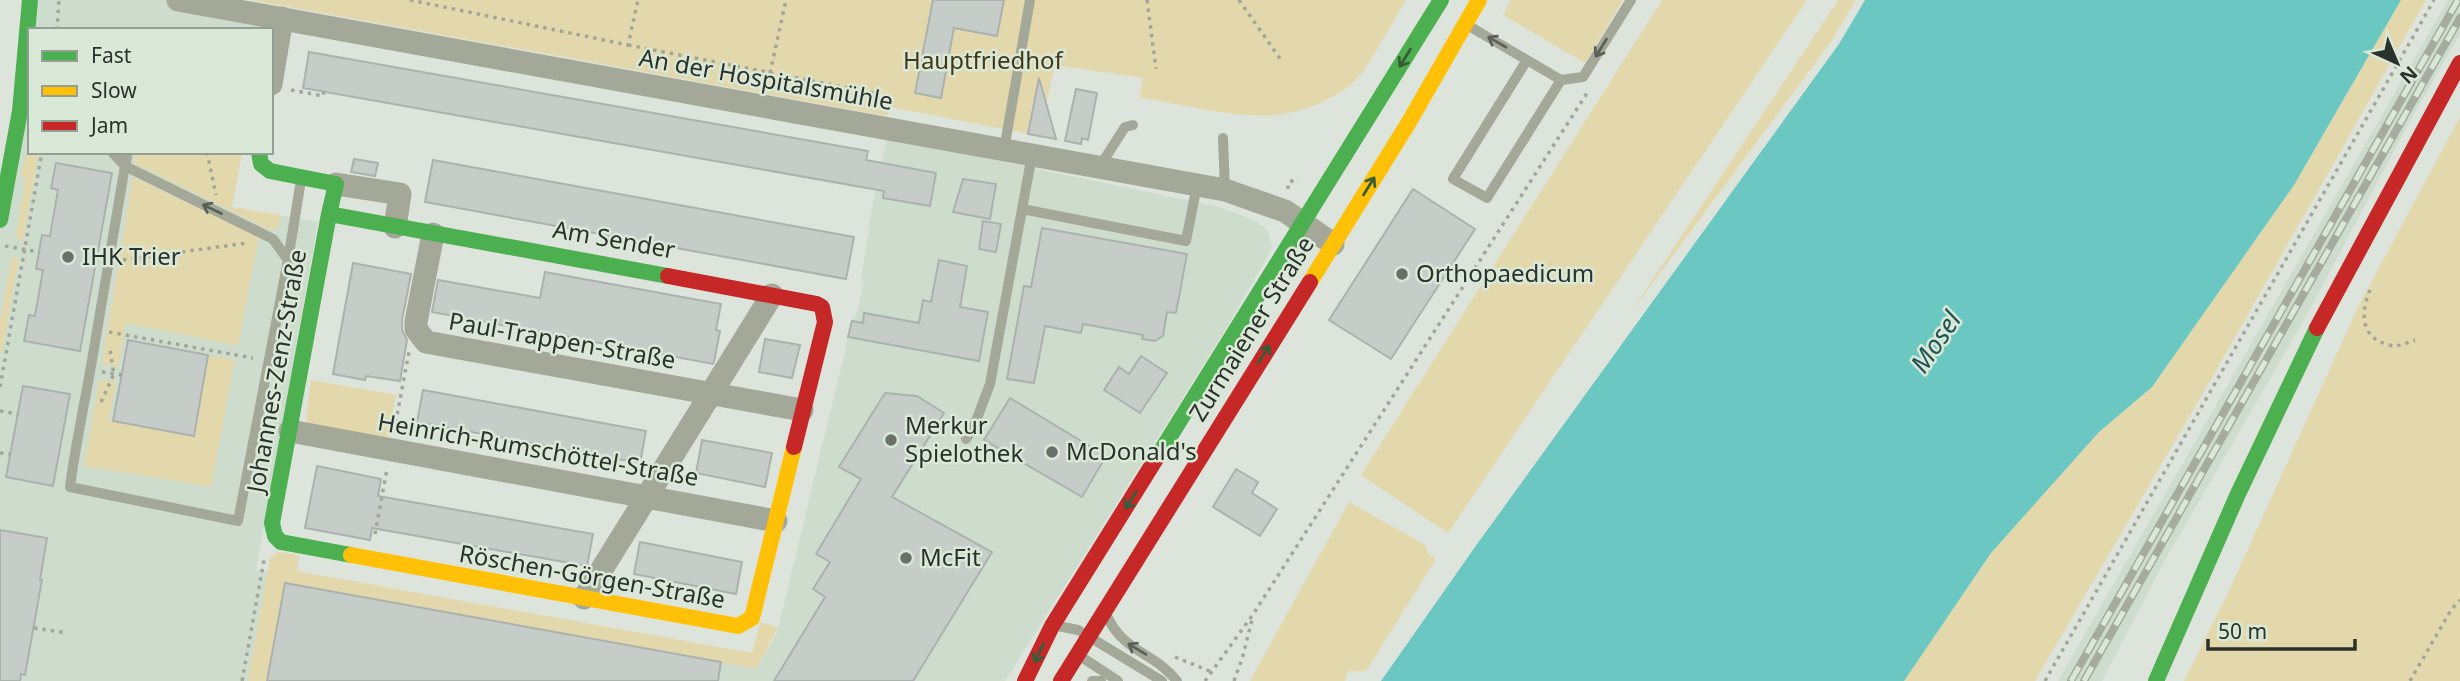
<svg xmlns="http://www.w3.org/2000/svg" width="2460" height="681" viewBox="0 0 2460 681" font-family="'Noto Sans',sans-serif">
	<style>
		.built { fill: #cedccd }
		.green { fill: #e3d8ac }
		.water { fill: #6bc7c2 }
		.building { fill: #c6cdc8; stroke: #abb2ad; stroke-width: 2 }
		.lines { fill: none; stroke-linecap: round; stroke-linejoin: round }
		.path { stroke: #a2a699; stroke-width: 3.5; stroke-dasharray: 3.5 5; stroke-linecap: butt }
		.lane { stroke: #a4a899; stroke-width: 10 }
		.street { stroke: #a4a899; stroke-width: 23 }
		.fast { stroke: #4caf50; stroke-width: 16 }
		.slow { stroke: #ffc107; stroke-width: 16 }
		.jam { stroke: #c62828; stroke-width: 16 }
		.rail-casing { stroke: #a6aba0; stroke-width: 8 }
		.rail { stroke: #dae8d8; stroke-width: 5; stroke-dasharray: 16; stroke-linecap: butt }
		.oneway { stroke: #5b6157 }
		.oneway2 { stroke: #375d38 }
		.poi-dot { fill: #697069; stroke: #dae8d8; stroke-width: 2.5 }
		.labels { text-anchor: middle; stroke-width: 5; stroke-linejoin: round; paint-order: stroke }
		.park-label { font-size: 24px; fill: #443814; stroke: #dae8d8 }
		.street-label { font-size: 24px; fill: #2b312b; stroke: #dae8d8 }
		.poi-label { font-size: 24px; fill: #2b312b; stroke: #dae8d8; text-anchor: start }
		.water-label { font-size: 26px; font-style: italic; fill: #205553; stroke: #dae8d8 }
	</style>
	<rect width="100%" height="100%" fill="#dde4dc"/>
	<!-- built -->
	<path class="built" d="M30,0H178L268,16L265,30H30V152H242L232,207L318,222L256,570L759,665L777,633L853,317L856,316L864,281H861L873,202L887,138L1216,206L1254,220L1268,231L1272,248L1226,329L1005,681H0V220Z
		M2448,0H2460V34L2411,119L2304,320L2165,560L2102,681H2058Z"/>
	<!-- green -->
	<path class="green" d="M251,0H1406C1391,24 1378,51 1361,74C1343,97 1303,113 1274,115C1232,118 1182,104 1140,98L1143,78L1055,65L1047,102L1033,100L1028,134L890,107L887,116Z
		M1511,0H1623L1585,63L1503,15Z
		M1662,0H1807L1448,533L1361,475Z
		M1838,0H1856L1832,40L1629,315Z
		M2401,0H2426L2213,376L2035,681H1904L1991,553L2099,432L2152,387L2294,185Z
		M2460,117V681H2184L2228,593L2359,305Z
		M30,146V152H39L23,240L16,238L25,178L20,173Z
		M136,152H242L232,207L281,215L279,227L275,230H270L134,163Z
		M133,177L259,237L238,346L126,323L118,367L102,364Z
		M12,257L19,258L2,352H0V321Z
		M208,355L235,360L211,487L84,466L99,380L116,382L109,420L194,435Z
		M311,380L396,395L387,440L309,424L306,420Z
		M1349,502L1425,545L1428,553L1436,559L1366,671H1347L1345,681H1250Z
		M278,552L299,555L297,571L752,653L760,622L778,627L757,669L286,583L267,681H248L270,558Z"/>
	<!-- water -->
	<path class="water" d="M1865,0H2401L2294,185L2152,387L2099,432L1991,553L1904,681H1381L1475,547L1839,44Z"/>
	<!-- building -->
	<path class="building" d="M933,0H1004L997,36L954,28L941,98L915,93Z
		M309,52L868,151L866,160L936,173L930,206L883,198L884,191L303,88Z
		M1039,78L1056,139L1028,134Z
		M1076,89L1097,93L1088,140L1082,138L1081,144L1065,141Z
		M354,159L378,163L375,176L351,172Z
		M433,160L854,237L846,279L425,202Z
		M56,163L112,173L80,351L24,341L29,315L35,316L43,270L36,269L42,235L50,236L58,190L51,188Z
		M963,179L996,184L990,219L953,212Z
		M1413,189L1475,229L1391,359L1329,320Z
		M983,221L1001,224L996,252L979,249Z
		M1042,228L1187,254L1176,313L1167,312L1163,336L1155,341L1142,339L1143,335L1083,324L1081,333L1045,326L1034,383L1007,379L1024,286L1031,287Z
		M939,260L967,266L960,307L988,312L979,361L848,337L852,321L863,323L864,313L919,323L923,300L931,302Z
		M353,263L411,274L402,320V330L407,340L400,381L366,376L365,380L333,374Z
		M545,272L721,304L716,330L720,331L714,362L713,364L432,312L438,280L540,298Z
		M765,339L800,345L792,378L759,372Z
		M128,340L208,355L194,436L113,421Z
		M1141,356L1167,373L1140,413L1104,390L1119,367L1129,374Z
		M23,386L70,394L53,486L6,477Z
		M423,390L646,431L640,463L417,422Z
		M885,393L917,396L944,413L892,497L992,552L913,681H774L825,597L813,589L830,562L816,554L861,479L839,467Z
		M1010,398L1106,456L1082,497L984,440Z
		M702,440L772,453L765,487L696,473Z
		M317,466L381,479L378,496L593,534L587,566L372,528L370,540L305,528Z
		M1236,469L1258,482L1252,493L1277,509L1260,536L1213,507Z
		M0,530L47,538L40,580H42L25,675L21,674L20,681H0Z
		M640,542L742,562L736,594L634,574Z
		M285,583L721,662L718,681H267Z"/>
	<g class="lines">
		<!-- path -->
		<path class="path" d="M410,0L628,45L638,0
			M1147,0L1156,69
			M1239,0L1281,60
			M57,30L59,0
			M628,45L874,93
			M770,73L786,0
			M291,90L323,96L324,92
			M207,152L216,195
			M1288,189V183L1298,178
			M5,246L39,252
			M123,260L247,243
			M2370,290C2362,309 2359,334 2383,343C2384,343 2392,346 2393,346C2400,346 2409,342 2415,340
			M109,332L253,358
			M102,372L122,375
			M0,387L42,152
			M101,402L114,374L110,350
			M0,411L18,414
			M394,431L409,352
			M0,453L10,454
			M375,534L387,469
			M34,628L67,633
			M1175,657L1212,672
			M242,681L264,560
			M1205,681L1254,613L1589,90
			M1234,681L1242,659L1253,616
			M2045,681L2434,0
			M2410,681L2451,610L2460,600"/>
		<!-- lane -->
		<path class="lane" d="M1469,26L1561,80L1583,77L1631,0
			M1527,60L1453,179L1487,198L1561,80
			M1223,138L1225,190
			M1004,150L1030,0
			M112,152L125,166L273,239L288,260L238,521L70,487C75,447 84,407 91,366C102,299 114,233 125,166L128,152
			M1100,166L1125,127L1133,125
			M1022,209L1186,241L1197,185
			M288,260L301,180
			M966,439L973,429L990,384L1032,155
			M1108,618C1124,652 1155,653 1177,681
			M1058,626L1078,630L1162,681
			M1083,658L1118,681
			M1092,681H1101"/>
		<!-- street -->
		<path class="street" d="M178,0L1225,190L1285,211L1333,244
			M271,84L282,18
			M336,184L400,194L395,227
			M433,234L416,322V329L426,342L802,410
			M290,431L776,521
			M584,598L772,295"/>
		<!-- fast -->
		<path class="fast" d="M259,152L261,164L270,171L336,184L329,214L668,276
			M329,214L272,523L275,536L281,542L351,555
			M0,220L20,111L30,0
			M1159,454L1441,0
			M2156,681L2237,496L2317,328"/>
		<!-- slow -->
		<path class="slow" d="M1310,282L1409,122L1479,0
			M351,555L738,626L752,618L794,447"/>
		<!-- jam -->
		<path class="jam" d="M668,276L817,304L822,307L825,322L794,447
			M2317,328L2460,63
			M1025,681L1052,626L1159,454
			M1061,681L1310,282"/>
		<defs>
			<path id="rail" d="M2071,681L2458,0
				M2084,681L2460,18"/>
		</defs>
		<!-- rail casing -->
		<use href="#rail" class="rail-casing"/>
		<!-- rail -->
		<use href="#rail" class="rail"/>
	</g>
	<!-- one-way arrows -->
	<defs><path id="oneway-shaft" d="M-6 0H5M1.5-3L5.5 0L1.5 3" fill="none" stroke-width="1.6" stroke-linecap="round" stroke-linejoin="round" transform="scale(1.75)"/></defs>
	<g class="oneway">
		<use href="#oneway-shaft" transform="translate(1497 42) rotate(-150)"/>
		<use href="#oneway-shaft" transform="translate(1601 48) rotate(122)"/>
		<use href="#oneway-shaft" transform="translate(212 209) rotate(-154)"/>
		<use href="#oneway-shaft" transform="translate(1137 649) rotate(-149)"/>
	</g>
	<g class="oneway2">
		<use href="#oneway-shaft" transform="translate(1405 58) rotate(122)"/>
		<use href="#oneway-shaft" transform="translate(1369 186) rotate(-58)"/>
		<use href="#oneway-shaft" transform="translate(1264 354) rotate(-58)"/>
		<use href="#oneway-shaft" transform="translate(1131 500) rotate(122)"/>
		<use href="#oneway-shaft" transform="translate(1039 653) rotate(116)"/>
	</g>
	<!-- markers -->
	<g class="poi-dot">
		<circle cx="68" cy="257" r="7"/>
		<circle cx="1402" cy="274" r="7"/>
		<circle cx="891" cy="440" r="7"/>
		<circle cx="1052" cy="452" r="7"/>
		<circle cx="906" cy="558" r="7"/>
	</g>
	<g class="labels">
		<!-- park labels -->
		<g class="park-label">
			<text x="983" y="69">Hauptfriedhof</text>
		</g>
		<!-- street labels -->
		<g class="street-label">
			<text transform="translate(766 80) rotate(10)" y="8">An der Hospitalsmühle</text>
			<text transform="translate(614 240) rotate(10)" y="8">Am Sender</text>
			<text transform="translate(1252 329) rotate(-58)" y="8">Zurmaiener Straße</text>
			<text transform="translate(562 341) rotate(10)" y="8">Paul-Trappen-Straße</text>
			<text transform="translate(277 371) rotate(-80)" y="8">Johannes-Zenz-Straße</text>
			<text transform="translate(538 450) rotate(10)" y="8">Heinrich-Rumschöttel-Straße</text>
			<text transform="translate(592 577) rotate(10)" y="8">Röschen-Görgen-Straße</text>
		</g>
		<!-- poi labels -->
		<g class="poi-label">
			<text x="82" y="265">IHK Trier</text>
			<text x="1416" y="282">Orthopaedicum</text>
			<text x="905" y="434">Merkur<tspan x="905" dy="28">Spielothek</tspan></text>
			<text x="1066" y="460">McDonald's</text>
			<text x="920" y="566">McFit</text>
		</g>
		<!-- water labels -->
		<g class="water-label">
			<text transform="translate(1936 342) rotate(-56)" y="9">Mosel</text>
		</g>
	</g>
	<!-- legend -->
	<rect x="28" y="28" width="245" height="126" fill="#dae8d8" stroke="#949f93" stroke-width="2"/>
	<rect x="42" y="51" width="35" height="10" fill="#4caf50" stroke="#949f93" stroke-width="2"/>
	<text x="91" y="63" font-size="21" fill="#2b312b">Fast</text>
	<rect x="42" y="86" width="35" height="10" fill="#ffc107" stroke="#949f93" stroke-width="2"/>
	<text x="91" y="98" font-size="21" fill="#2b312b">Slow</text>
	<rect x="42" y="121" width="35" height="10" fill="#c62828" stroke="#949f93" stroke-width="2"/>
	<text x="91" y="133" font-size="21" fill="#2b312b">Jam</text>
	<!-- north arrow -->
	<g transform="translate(2397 63) rotate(136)" stroke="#dae8d8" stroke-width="5" paint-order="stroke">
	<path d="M0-5L12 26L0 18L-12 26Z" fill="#2b312b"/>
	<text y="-10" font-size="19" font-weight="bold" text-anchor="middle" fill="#2b312b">N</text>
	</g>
	<!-- scale -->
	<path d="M2208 639v10h147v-10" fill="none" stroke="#2b312b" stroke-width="3.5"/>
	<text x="2218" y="639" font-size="21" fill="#2b312b" stroke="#dae8d8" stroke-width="5" paint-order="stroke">50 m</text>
</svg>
